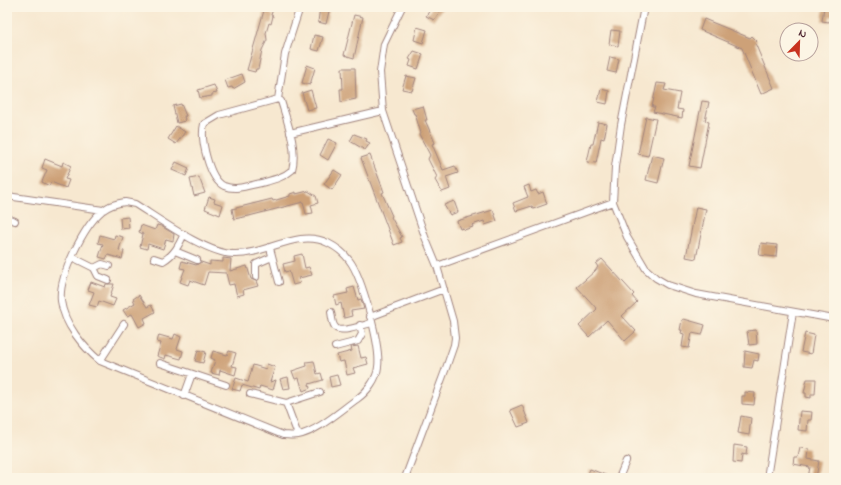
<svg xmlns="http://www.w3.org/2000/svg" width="841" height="485" viewBox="0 0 841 485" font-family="'Indie Flower',sans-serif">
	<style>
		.building { fill: #cda178 }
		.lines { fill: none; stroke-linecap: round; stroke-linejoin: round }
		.minor-casing { stroke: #a0847e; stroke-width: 8 }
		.minor { stroke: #fff; stroke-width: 6 }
	</style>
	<rect width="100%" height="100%" fill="#fcf5e5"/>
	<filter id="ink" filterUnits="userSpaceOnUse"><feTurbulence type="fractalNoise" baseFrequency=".025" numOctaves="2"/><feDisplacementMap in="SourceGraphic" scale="8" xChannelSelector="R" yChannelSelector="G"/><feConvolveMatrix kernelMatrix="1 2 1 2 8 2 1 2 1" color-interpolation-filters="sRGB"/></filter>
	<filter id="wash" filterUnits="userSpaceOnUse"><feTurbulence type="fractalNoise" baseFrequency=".012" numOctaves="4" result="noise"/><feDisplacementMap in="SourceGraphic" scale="16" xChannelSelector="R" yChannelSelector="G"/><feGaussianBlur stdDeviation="0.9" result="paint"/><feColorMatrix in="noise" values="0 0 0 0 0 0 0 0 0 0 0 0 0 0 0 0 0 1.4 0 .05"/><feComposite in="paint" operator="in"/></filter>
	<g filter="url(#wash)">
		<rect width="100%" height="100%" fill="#f7e8d0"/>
		<g id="blocks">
			<!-- building -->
			<path class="building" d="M265,7L273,9L271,15L273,16L271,24L269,23L266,33L267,40L262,50L258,69H256L255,72L247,70Z
				M320,7H330L326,24L318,22Z
				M432,7H443L434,20L426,16Z
				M824,7H831V10L834,11V17L830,16L829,22L822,21Z
				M354,15L363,17L354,58L344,55Z
				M704,19L750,38L752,36L757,41L755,43L774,88L761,94L742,48L700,30Z
				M417,27L427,30L423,43L414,40Z
				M611,30L620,31L618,46L609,44Z
				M314,35L323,37L319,51L311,49Z
				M414,51L423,54L418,69L409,66L411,60L409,59Z
				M610,57L619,59L616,73L607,71Z
				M307,65L315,68L310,85L302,83Z
				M342,68H355L356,99L341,102L340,89H343Z
				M242,74L245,82L233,89L232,87L228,88L225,80Z
				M406,76L416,78L412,91L402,89Z
				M657,83L666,84L664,90L680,93L677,109L683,110L682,118L653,112L655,107H652Z
				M214,85L217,93L212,94V96L200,98L198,90Z
				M601,89L609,91L607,104L598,102Z
				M311,90L316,108L307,110L302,93Z
				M702,101L709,102L705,121L709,122L700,168L689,166Z
				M181,104L186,116H184L185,121L177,123L173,106Z
				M423,106L427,120H425L435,143L432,144L443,170L455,166L458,173L446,177L450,189L442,192L435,180L437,177L428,159L430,155L419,134L421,133L415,114H414L412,109Z
				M646,117L656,119L648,156L638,154Z
				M598,122L607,124L604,139L601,138L596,163L587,162L591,144H593Z
				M176,126L185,132L176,144L168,139Z
				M354,134L367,139L366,141L370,143L365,150L350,141Z
				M328,139L337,143L328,160L320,155Z
				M370,155L384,192L382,193L392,216L391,217L402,237L400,238L402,242L394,245L361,158Z
				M652,155L664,158L658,183L646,180Z
				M45,159L62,166L63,162L71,166L65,179L69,180L66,188L51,182L49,186L42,182L47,170L42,168Z
				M176,162L189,168L186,176L172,170Z
				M334,170L342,175L332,190L324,184Z
				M199,177L205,193L194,196L190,179Z
				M529,185L531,192L536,190L538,194L543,192L547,204L533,209L532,206L516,211L513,203L528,197L524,187Z
				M308,191L316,196L318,203L311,205L313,213L306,214L303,202L249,216L234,219L232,209L272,199L273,201L290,196V194L296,192V194Z
				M209,197L215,199L214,202L223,205L220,215L205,209Z
				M454,201L458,212L450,215L444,205Z
				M696,207L706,209L696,259L686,257Z
				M493,210L497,221L485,225L484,221L472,225L473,227L464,230L463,228L460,229L457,221Z
				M128,217L129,228L121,229L120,218Z
				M141,225L155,230L157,225L161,226L174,234L173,241L166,239L163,249L148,244L147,249L140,247L143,234L139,232Z
				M100,235L114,239L115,235L123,237L119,250L124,251L122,259L108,255L106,259L99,257L103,244L98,243Z
				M761,243L777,245L776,257L759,255Z
				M302,254L305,268L309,267L312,275L299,278L300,283L293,285L289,271L285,272L283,264L295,261L294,256Z
				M223,258L231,259L230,271L247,266L251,279L256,281L258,286L243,290L244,294L237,296L234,284L229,285L226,273L208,272L204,285L190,280L188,285L180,282L185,269L180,268L182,261L196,265L201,262L210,265V261L223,262Z
				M602,259L634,294L632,296L637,302L622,316L636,331L625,341L607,320L589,337L579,326L597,309L577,287L595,271L598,267L596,264Z
				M91,282L105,287L106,284H114L110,297L116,299L113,306L99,301L97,307L89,305L94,292L88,290Z
				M354,287L358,300L361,299L364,309L351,311L352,316L344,318L341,303L336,305L334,296L348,293L347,289Z
				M139,295L147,307L151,305L155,312L144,318L146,323L139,327L132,314L127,316L123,310L135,303L133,299Z
				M684,319L705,325L702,335L692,333L689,348L682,347L684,334L681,333L682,330H680L682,320Z
				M756,330L757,344L749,345L747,331Z
				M805,333L814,335L811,354L801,352Z
				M175,334L181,337L177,349L183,351L181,359L166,355L165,359L157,356L161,343L157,342L159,335L173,339Z
				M358,346L361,358L366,357L368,364L353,368L355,373L347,375L344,361L339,362L337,355L352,351L351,347Z
				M198,350L206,352L203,363L195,361Z
				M213,351L227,355L229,351L236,353L232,366L237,367L235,375L220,370L219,375L211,373L215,360L211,358Z
				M745,351L759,354L758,361L754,360L752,368L744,367Z
				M314,361L317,374L321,373L323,380L309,384L310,388L303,391L299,378L295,379L292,371L307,366L306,362Z
				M267,364L275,367L270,382L276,380L273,390L260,386L259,390L242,385L240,391L232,389L236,378L248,382L253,365L266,369Z
				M337,375L340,385L331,387L329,377Z
				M288,377L290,388L283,389L280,379Z
				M807,379H816L815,394H811V398L806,397V393H804Z
				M745,392L755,393L754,405L742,404V396H745Z
				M522,405L529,423L518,427L510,410Z
				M800,411L812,412L811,420H808L807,431L798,430Z
				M741,416L751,418L749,435L738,433Z
				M734,445L747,447L746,455L742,454L741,463L733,462Z
				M800,448L809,449L808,459L819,461L816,478H808L810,467L793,464L794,457H798Z
				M590,469L613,478H586Z"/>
		</g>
	</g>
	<g filter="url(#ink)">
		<use href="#blocks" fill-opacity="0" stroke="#a0847e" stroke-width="1"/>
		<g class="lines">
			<defs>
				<path id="minor" d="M402,7L384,44L380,72L383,111L425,237L437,266L453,321L455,338L454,345L446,368L405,478
					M644,7L621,125L615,167L613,202L627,237L646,269L656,278L668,285L696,294L834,319
					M278,99L219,115L204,124C200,139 209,179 224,186C236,191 250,185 261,183C272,180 283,178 292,170C298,149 287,121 281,101L278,99L285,54L300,7
					M290,133L383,111
					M7,196L103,210
					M125,202L135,204C159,219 207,254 234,254C266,255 298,228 328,243C336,247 344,253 349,260C362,276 381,347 378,367C377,379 367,392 357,399C341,410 317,432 298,435C293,436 288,435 283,435L100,361C83,347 64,324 61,301C58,277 84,226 102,211C108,206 118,203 125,202Z
					M7,218L15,221
					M270,248L279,282
					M175,251L197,260
					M72,257L94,268L98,276L108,280
					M154,258L163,261C174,255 179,245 184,234
					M437,266L613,202
					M94,268L102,264L109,266
					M256,277V264L272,257
					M331,312C332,317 332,325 336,328C341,333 364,325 371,323
					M370,317L444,289
					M335,347L358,341L362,334L360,325
					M100,361L124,324
					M160,363L226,385
					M250,394L286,403L320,392
					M184,396L192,374
					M286,403L298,435
					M619,478L626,461
					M767,478L793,312"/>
			</defs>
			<!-- minor casing -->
			<use href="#minor" class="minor-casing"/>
			<!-- minor -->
			<use href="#minor" class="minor"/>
		</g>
	</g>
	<!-- margin -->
	<rect width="841" height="485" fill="none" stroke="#fcf5e5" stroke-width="24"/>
	<!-- north arrow -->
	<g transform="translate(799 42) rotate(23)"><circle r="19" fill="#fcf5e5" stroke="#b59f9b"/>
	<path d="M0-3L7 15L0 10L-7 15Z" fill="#c8321e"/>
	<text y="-6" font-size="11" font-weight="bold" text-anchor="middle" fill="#4a1f2b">N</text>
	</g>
</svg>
